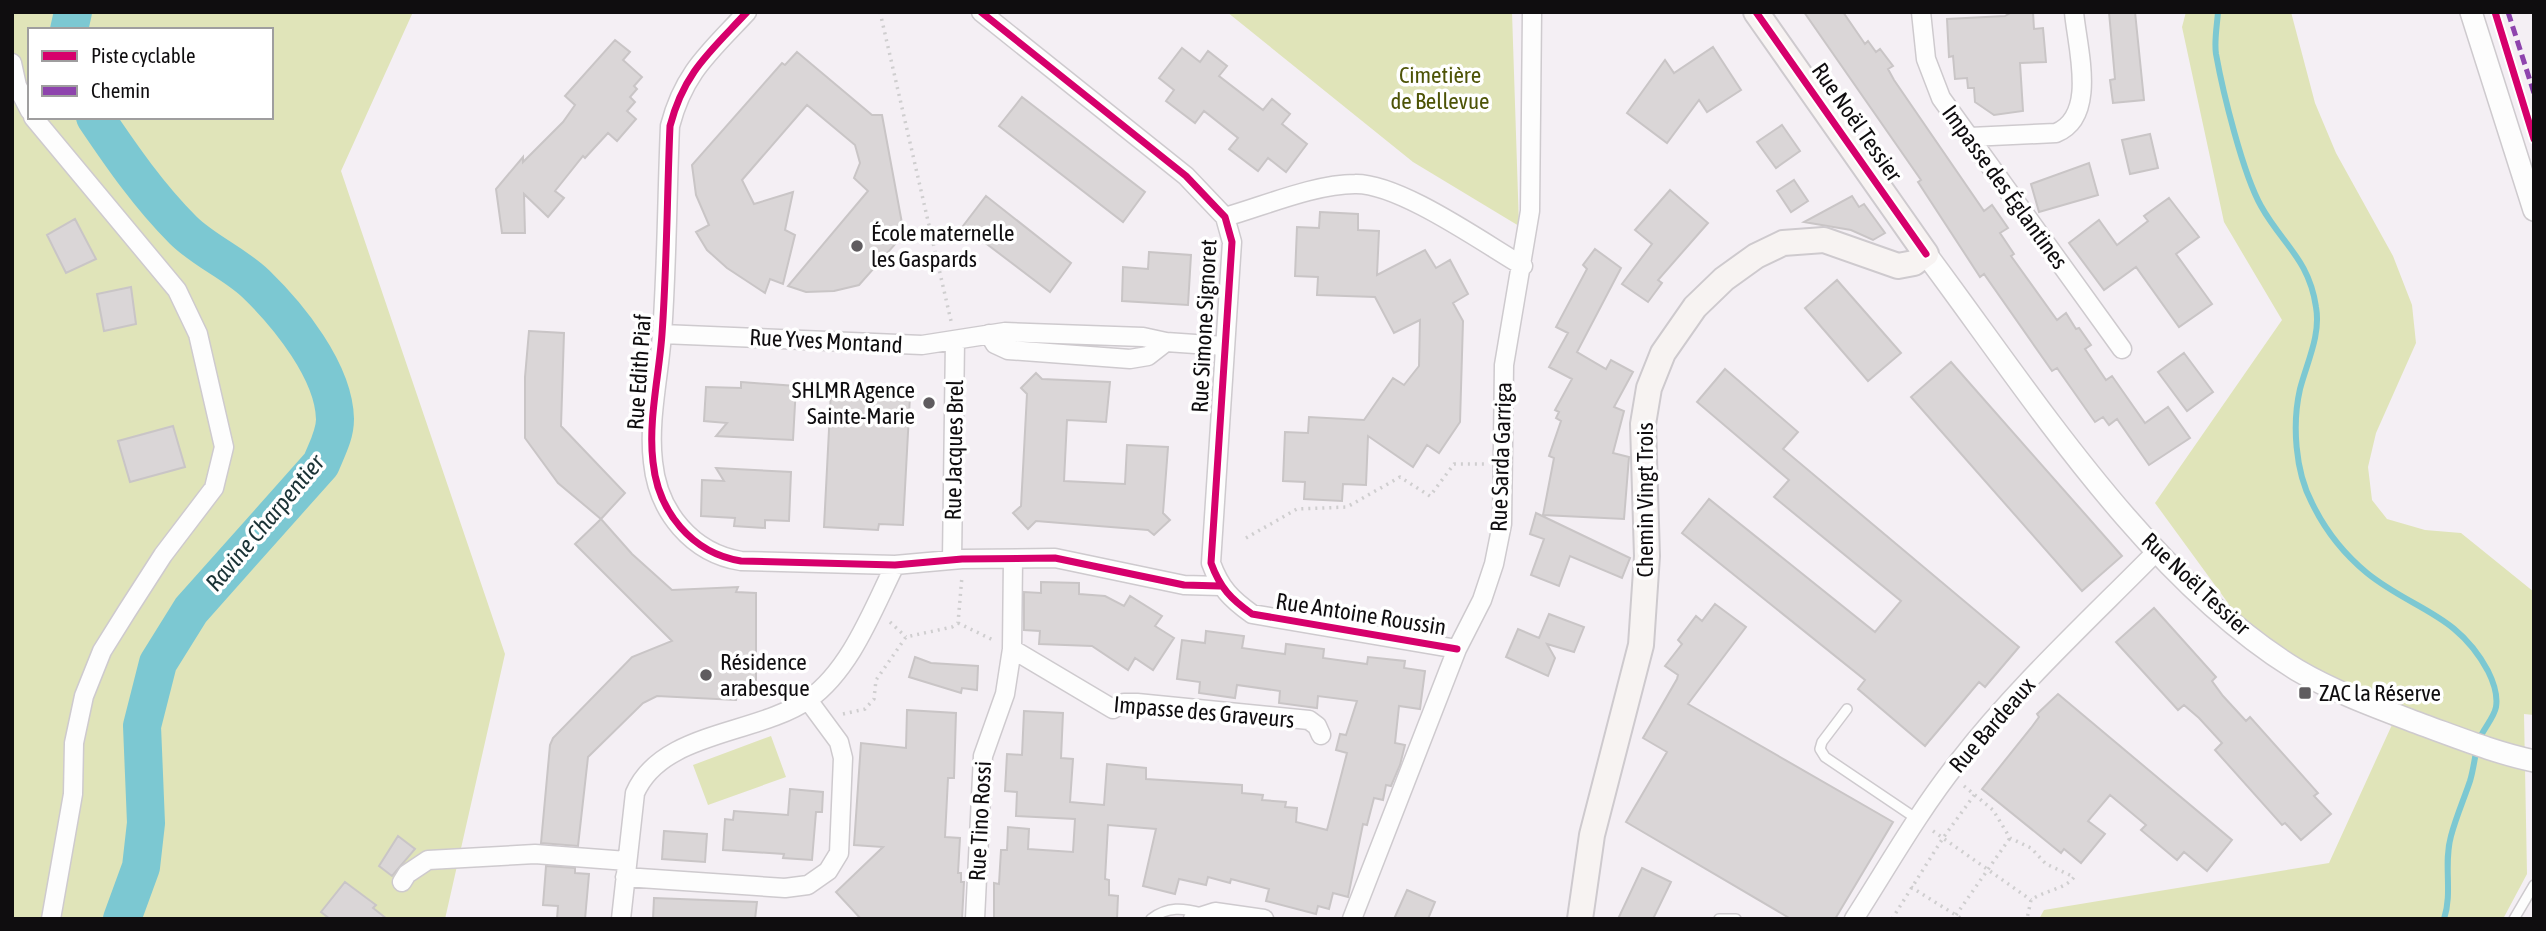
<svg xmlns="http://www.w3.org/2000/svg" width="2546" height="931" viewBox="0 0 2546 931" font-family="'Asap Condensed',sans-serif">
	<style>
		.green { fill: #e0e4b9; fill-rule: evenodd }
		.lines { fill: none; stroke-linecap: round; stroke-linejoin: round }
		.stream { stroke: #7cc8d2; stroke-width: 6 }
		.river { stroke: #7cc8d2; stroke-width: 38 }
		.building { fill: #dad6d7; stroke: #c9c5c6; stroke-width: 2 }
		.service-casing { stroke: #cecace; stroke-width: 12 }
		.minor-casing { stroke: #cecace; stroke-width: 21 }
		.tertiary-casing { stroke: #cecace; stroke-width: 24 }
		.secondary-casing { stroke: #cecace; stroke-width: 28 }
		.path { stroke: #cfcecf; stroke-width: 3.5; stroke-dasharray: 2 5; stroke-linecap: butt }
		.service { stroke: #fdfdfd; stroke-width: 9 }
		.minor { stroke: #fdfdfd; stroke-width: 18 }
		.tertiary { stroke: #fdfdfd; stroke-width: 21 }
		.secondary { stroke: #f7f3f2; stroke-width: 24 }
		.quiet { stroke: #8e44ad; stroke-width: 5; stroke-dasharray: 10 5; stroke-linecap: butt }
		.cycleway-casing { stroke: #fff; stroke-width: 11 }
		.cycleway { stroke: #d6006c; stroke-width: 7 }
		.poi-dot { fill: #5f5c5f; stroke: #fff; stroke-width: 2.5 }
		.labels { text-anchor: middle; stroke-width: 7; stroke-linejoin: round; paint-order: stroke }
		.park-label { font-size: 23px; fill: #4d5306; stroke: #fff }
		.street-label { font-size: 23px; fill: #0f0d0f; stroke: #fff }
		.poi-label { font-size: 23px; fill: #0f0d0f; stroke: #fff; text-anchor: start }
		.water-label { font-size: 24px; font-style: italic; fill: #1a3235; stroke: #fff }
	</style>
	<rect width="100%" height="100%" fill="#f4eff4"/>
	<!-- green -->
	<path class="green" d="M12,12H413L341,171L505,654L445,919H12ZM30,30H271V117H30Z
		M1227,12H1512L1519,226L1413,162Z
		M2186,12H2291L2315,103L2336,153L2393,256L2412,305L2416,343L2376,433L2368,467L2372,500L2387,519L2425,530L2461,533L2534,592V715L2524,714L2527,874L2503,919H2039L2044,910L2329,863L2396,716L2255,640L2155,503L2282,320L2224,222L2182,27Z
		M771,736L786,777L708,805L693,765Z"/>
	<g class="lines">
		<!-- stream -->
		<path class="stream" d="M2218,12C2217,26 2214,41 2216,54C2223,93 2243,174 2261,206C2282,244 2309,259 2316,307C2321,335 2307,362 2300,389C2292,424 2295,471 2312,503C2325,530 2344,554 2367,573C2413,610 2457,613 2488,671C2493,681 2498,695 2496,707C2494,718 2483,729 2479,740C2475,753 2474,768 2470,781C2464,799 2456,817 2451,836C2443,864 2453,892 2444,919"/>
		<!-- river -->
		<path class="river" d="M69,30L73,12
			M95,117C122,157 149,196 183,230C204,251 234,263 256,284C288,315 334,371 335,419C335,435 327,449 321,464L191,610L158,663L142,726L146,823L141,867L122,919"/>
	</g>
	<!-- building -->
	<path class="building" d="M1804,12H1843L1865,44L1868,41L1876,52L1880,49L1893,66L1888,69L1894,80L1984,211L1992,205L2008,228L2000,233L2014,254L2011,256L2057,320L2066,313L2076,329L2079,328L2091,345L2085,349L2106,380L2112,376L2145,423L2168,407L2190,438L2149,465L2117,419L2109,425L2103,417L2095,422L2057,368L2052,371L1984,274L1980,277L1918,182L1921,180Z
		M2012,12H2033L2034,29L2043,28L2046,62L2020,63L2023,111L1994,115L1975,102L1974,88H1968L1967,78L1955,79L1953,56L1949,57L1947,19L2005,16Z
		M2109,12H2135L2144,100L2113,103L2110,80L2115,79Z
		M615,40L630,52L623,60L642,77L634,86L637,89L630,97L635,102L627,111L636,119L617,141L608,133L585,158L583,156L555,191L564,198L548,217L524,194L525,233H502L496,189L523,157V162L563,122L575,105L565,96Z
		M1713,47L1741,90L1707,112L1699,100L1667,143L1627,113L1665,60L1674,73Z
		M1182,48L1200,62L1208,51L1227,66L1219,76L1263,110L1272,99L1290,114L1282,124L1307,144L1286,172L1268,158L1258,171L1229,149L1238,138L1204,111L1195,123L1166,101L1174,90L1159,78Z
		M797,52L872,115H882L904,234L859,285L834,291L806,292L788,286L868,191L854,178L860,163L855,145L807,105L742,180L754,204L793,192L785,230L795,235L783,284L770,279L765,293L727,268L707,250L696,232L709,225L696,195L692,165L782,63L785,65Z
		M1022,97L1145,192L1123,222L999,126Z
		M1782,125L1800,151L1776,168L1757,142Z
		M2150,134L2158,168L2130,174L2122,140Z
		M2089,163L2098,195L2039,212L2031,184Z
		M1794,180L1808,201L1791,212L1777,191Z
		M1670,190L1708,223L1658,280L1662,283L1648,302L1622,284L1652,244L1635,230Z
		M986,196L1071,263L1050,292L963,226Z
		M1852,196L1859,207L1864,204L1885,233L1873,240L1851,230L1804,222Z
		M2169,198L2199,237L2176,254L2212,304L2179,327L2136,267L2104,290L2069,243L2099,220L2117,245L2148,221L2144,216Z
		M1320,212L1358,214V230L1379,231L1377,275L1425,250L1436,268L1450,260L1468,294L1453,303L1463,321L1460,422L1439,453L1427,445L1413,467L1368,436L1366,485L1343,484L1342,501L1304,499L1305,482L1283,481L1285,432L1308,433L1309,417L1364,420L1393,378L1404,385L1419,366L1420,320L1394,333L1375,297L1317,295L1318,277L1295,276L1297,227L1319,228Z
		M75,219L96,259L66,273L47,235Z
		M1595,249L1621,268L1577,352L1606,369L1611,360L1633,372L1614,407L1624,411L1613,453L1629,457L1624,519L1543,515L1554,458L1549,456L1561,421L1556,418L1559,412L1555,410L1572,379L1549,367L1568,333L1556,327L1587,269L1583,265Z
		M1149,252L1191,255L1188,305L1122,301L1123,267L1148,269Z
		M1837,280L1901,353L1868,381L1805,308Z
		M131,287L136,324L104,331L97,294Z
		M529,331L564,333L561,426L625,493L601,519L558,483L525,438V377Z
		M2184,353L2213,392L2187,411L2158,372Z
		M1951,362L2122,556L2082,591L1911,397Z
		M1725,369L1798,432L1783,449L2019,647L1985,687L1979,682L1925,746L1858,689L1865,680L1682,533L1709,499L1875,632L1901,601L1774,497L1789,480L1697,402Z
		M1036,373L1042,379L1110,382L1106,422L1067,420L1064,481L1125,484L1127,445L1168,447L1163,513L1170,520L1154,535L1148,530L1036,521L1028,529L1013,513L1021,506L1027,394L1021,388Z
		M741,382L796,386L793,440L716,436L727,423L704,421L706,387L741,388Z
		M855,387L885,388V394L910,396L903,525L879,524L878,530L824,527L831,391L854,393Z
		M173,426L185,467L130,482L118,441Z
		M716,468L791,472L789,521L765,520V528L734,526L735,518L701,516L702,480L724,481Z
		M1536,513L1630,558L1622,578L1570,556L1559,586L1531,575L1544,539L1530,534Z
		M601,519L632,554L672,590L738,587L736,592L756,593V695L737,696L736,700L657,696L643,703L588,757L578,846L541,843L550,745L553,738L632,657L672,641L575,544Z
		M1041,582L1079,583V594L1105,596L1124,606L1130,596L1162,616L1155,626L1174,638L1153,670L1135,658L1128,670L1092,646L1039,644L1040,631L1024,630V592L1041,593Z
		M1715,604L1746,627L1688,704L1893,822L1835,919H1791L1626,822L1667,752L1643,738L1677,679L1678,675L1665,666L1682,644L1678,640L1696,616L1702,621Z
		M2154,608L2216,677L2212,681L2223,696L2246,721L2250,717L2318,793L2314,796L2331,814L2301,840L2285,823L2282,825L2215,750L2222,743L2199,718L2184,705L2178,710L2116,642Z
		M1549,614L1584,627L1574,652L1547,644L1555,658L1548,676L1506,657L1518,629L1539,638Z
		M1206,631L1244,636L1242,648L1285,654L1286,644L1324,649L1323,658L1367,664L1368,657L1405,661L1404,668L1425,671L1420,709L1399,706L1395,743L1405,745L1400,765L1391,786L1386,785L1383,800L1374,798L1367,825L1363,824L1348,897L1333,893L1329,909L1318,906L1316,914L1266,901L1269,889L1231,879L1230,883L1208,877L1206,885L1179,879L1175,894L1143,886L1156,829L1108,825L1105,879L1109,880V895L1118,896L1117,919H994V883L999,884L1001,850H1007L1008,827L1029,829L1028,849L1073,852L1075,819L1016,816L1017,792L1005,791L1007,754L1022,755L1024,711L1063,713L1061,758L1073,759L1070,802L1104,805L1107,764L1146,768V779L1242,785V793L1263,795L1262,800L1286,802L1285,807L1297,808L1296,822L1327,830L1347,753L1336,750L1340,734L1346,735L1357,701L1318,696L1317,708L1279,703L1280,691L1237,685L1235,698L1199,693L1200,682L1177,679L1182,640L1205,643Z
		M915,657L931,663L978,666L977,690L962,688L961,693L909,677Z
		M2058,694L2232,840L2207,871L2184,852L2177,860L2141,830L2146,825L2110,795L2088,821L2105,834L2081,863L2064,849L2061,853L1982,789L2031,728L2039,717L2037,714Z
		M907,710L956,713L954,778H948L945,837L960,838L958,873H961V882H964L962,919H861L836,892L883,847L854,845L861,743L906,748Z
		M790,789L823,792L822,812H816L812,860L783,858L784,854L723,850L725,819L733,820L734,811L788,815Z
		M664,831L707,834L705,862L662,859Z
		M398,836L415,849L392,876L379,866Z
		M546,866L575,868V873L589,874L585,919H557L558,906L543,905Z
		M1642,868L1671,882L1653,919H1618Z
		M345,882L376,905L373,908L387,919H330L321,912Z
		M1407,890L1435,902L1428,919H1394Z
		M654,898L757,902L755,919H653Z"/>
	<g class="lines">
		<defs>
			<path id="service" d="M1847,709L1822,742L1820,749L1825,757L1917,819
				M1151,919C1168,906 1183,908 1202,913
				M1719,919H1736
				M2514,919L2534,885"/>
			<path id="minor" d="M747,12C710,52 684,72 670,126C667,195 667,265 662,334C659,376 648,421 653,462C658,512 692,553 741,561L895,565L962,559L1055,558L1184,585L1220,586
				M981,12L1186,176L1225,217L1232,242L1211,563C1220,588 1231,599 1252,614L1457,649
				M1921,12L1926,59L1941,98L2122,349
				M12,63L17,86L30,111
				M33,117L177,290L198,334L224,447L214,488L163,555L127,611L102,651L84,696L74,743L73,794L51,919
				M1970,137L2056,133C2098,116 2077,47 2074,12
				M1225,217C1264,206 1315,184 1355,184C1399,183 1482,242 1523,266
				M662,334L922,345L1005,332L1143,337L1166,342L1224,346
				M989,334L995,344L1008,350L1130,359L1148,356L1166,342
				M952,560L955,340
				M1012,649L1113,709L1124,703H1137L1309,720L1317,726L1321,735
				M625,877L785,888L808,885L828,871L839,853L843,758L839,742L808,700
				M402,882L407,874L428,860L535,854L627,861
				M621,919L635,793C662,731 757,735 809,699C851,669 873,609 895,565
				M975,919L983,756L1005,694L1012,649L1013,559
				M1193,919L1215,912L1264,919
				M1352,919L1457,649L1482,600L1494,564L1502,524L1504,365L1530,211L1532,12
				M1854,919C1888,866 1919,811 1958,762C2017,686 2089,620 2157,551"/>
			<path id="tertiary" d="M2471,12L2534,210
				M1926,254C2030,393 2148,579 2297,670C2336,693 2381,709 2423,725C2459,738 2496,753 2534,761"/>
			<path id="secondary" d="M1580,919L1592,835L1641,645L1647,556L1643,424L1649,388L1663,353L1695,307L1724,279L1756,256L1783,243L1824,240L1898,266L1914,263L1926,254L1756,12"/>
		</defs>
		<!-- service casing -->
		<use href="#service" class="service-casing"/>
		<!-- minor casing -->
		<use href="#minor" class="minor-casing"/>
		<!-- tertiary casing -->
		<use href="#tertiary" class="tertiary-casing"/>
		<!-- secondary casing -->
		<use href="#secondary" class="secondary-casing"/>
		<!-- path -->
		<path class="path" d="M880,12L951,321
			M1246,538L1297,509L1347,507L1400,477L1430,496L1454,464H1484
			M890,622L906,637
			M958,623L993,640
			M843,714L865,709L874,699L876,680L906,637L952,627L958,623L962,576
			M1964,786L1993,810L2010,838L2031,848L2046,864L2074,877C2066,889 2043,891 2031,900L2027,919
			M1933,831L2031,900
			M1911,887L1962,919
			M1956,915L2010,838
			M1892,919L1943,838L1975,794"/>
		<!-- service -->
		<use href="#service" class="service"/>
		<!-- minor -->
		<use href="#minor" class="minor"/>
		<!-- tertiary -->
		<use href="#tertiary" class="tertiary"/>
		<!-- secondary -->
		<use href="#secondary" class="secondary"/>
		<!-- quiet -->
		<path class="quiet" d="M2508,12L2534,93"/>
		<defs>
			<path id="cycleway" d="M747,12C710,52 684,72 670,126C667,195 667,265 662,334C659,376 648,421 653,462C658,512 692,553 741,561L895,565L962,559L1055,558L1184,585L1220,586
				M981,12L1186,176L1225,217L1232,242L1211,563C1220,588 1231,599 1252,614L1457,649
				M1756,12L1926,254
				M2495,12L2534,139"/>
		</defs>
		<!-- cycleway casing -->
		<use href="#cycleway" class="cycleway-casing"/>
		<!-- cycleway -->
		<use href="#cycleway" class="cycleway"/>
	</g>
	<!-- markers -->
	<g class="poi-dot">
		<circle cx="857" cy="246" r="7"/>
		<circle cx="929" cy="403" r="7"/>
		<circle cx="706" cy="675" r="7"/>
		<rect x="2298" y="686" width="14" height="14" rx="3.5"/>
	</g>
	<g class="labels">
		<!-- park labels -->
		<g class="park-label">
			<text x="1440" y="83">Cimetière<tspan x="1440" dy="26">de Bellevue</tspan></text>
		</g>
		<!-- street labels -->
		<g class="street-label">
			<text transform="translate(1857 122) rotate(55)" y="8">Rue Noël Tessier</text>
			<text transform="translate(2005 187) rotate(54)" y="8">Impasse des Églantines</text>
			<text transform="translate(1204 326) rotate(-87)" y="8">Rue Simone Signoret</text>
			<text transform="translate(826 341) rotate(3)" y="8">Rue Yves Montand</text>
			<text transform="translate(639 372) rotate(-86)" y="8">Rue Edith Piaf</text>
			<text transform="translate(954 450) rotate(-89)" y="8">Rue Jacques Brel</text>
			<text transform="translate(1501 457) rotate(-88)" y="8">Rue Sarda Garriga</text>
			<text transform="translate(1645 500) rotate(-90)" y="8">Chemin Vingt Trois</text>
			<text transform="translate(2196 584) rotate(43)" y="8">Rue Noël Tessier</text>
			<text transform="translate(1361 614) rotate(9)" y="8">Rue Antoine Roussin</text>
			<text transform="translate(1204 712) rotate(5)" y="8">Impasse des Graveurs</text>
			<text transform="translate(1992 725) rotate(-49)" y="8">Rue Bardeaux</text>
			<text transform="translate(980 821) rotate(-87)" y="8">Rue Tino Rossi</text>
		</g>
		<!-- poi labels -->
		<g class="poi-label">
			<text x="871" y="241">École maternelle<tspan x="871" dy="26">les Gaspards</tspan></text>
			<text x="915" y="398" text-anchor="end">SHLMR Agence<tspan x="915" dy="26">Sainte-Marie</tspan></text>
			<text x="720" y="670">Résidence<tspan x="720" dy="26">arabesque</tspan></text>
			<text x="2319" y="701">ZAC la Réserve</text>
		</g>
		<!-- water labels -->
		<g class="water-label">
			<text transform="translate(265 523) rotate(-50)" y="8">Ravine Charpentier</text>
		</g>
	</g>
	<!-- border -->
	<rect width="2546" height="931" fill="none" stroke="#0f0d0f" stroke-width="28"/>
	<!-- legend -->
	<rect x="28" y="28" width="245" height="91" fill="#ffffff" stroke="#9f9e9f" stroke-width="2"/>
	<rect x="42" y="51" width="35" height="10" fill="#d6006c" stroke="#9f9e9f" stroke-width="2"/>
	<text x="91" y="63" font-size="21" fill="#0f0d0f">Piste cyclable</text>
	<rect x="42" y="86" width="35" height="10" fill="#8e44ad" stroke="#9f9e9f" stroke-width="2"/>
	<text x="91" y="98" font-size="21" fill="#0f0d0f">Chemin</text>
</svg>
